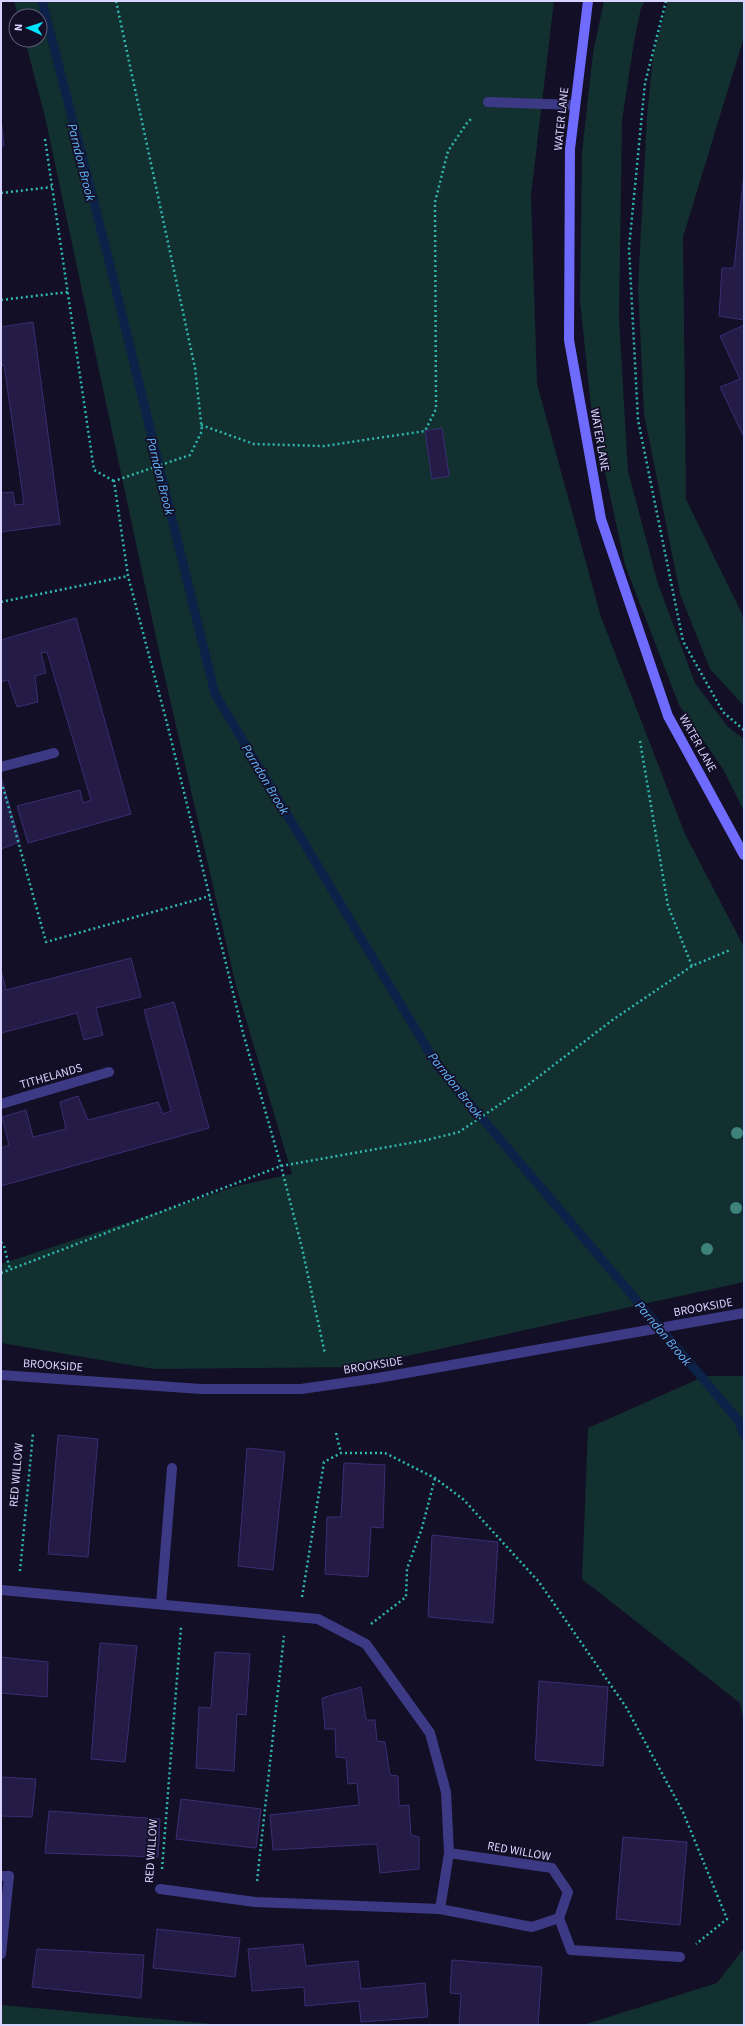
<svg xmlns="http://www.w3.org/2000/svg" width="745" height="2026" viewBox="0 0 745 2026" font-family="'Source Sans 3',sans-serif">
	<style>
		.green { fill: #12302f }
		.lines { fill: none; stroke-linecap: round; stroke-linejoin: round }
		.stream { stroke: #0c2248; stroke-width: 9 }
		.building { fill: #241b47; stroke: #3b2d73 }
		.path { stroke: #2fb8b0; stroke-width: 2.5; stroke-dasharray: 2 3; stroke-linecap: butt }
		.lane { stroke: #3d3a85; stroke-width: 10 }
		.street { stroke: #3d3a85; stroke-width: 10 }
		.secondary { stroke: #6f6bff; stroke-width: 10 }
		.tree { fill: #3d827b }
		.labels { text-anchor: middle; stroke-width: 3.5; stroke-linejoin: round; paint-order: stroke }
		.street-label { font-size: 12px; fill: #d9d4ff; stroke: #130f26 }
		.water-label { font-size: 13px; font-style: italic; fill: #62b6ff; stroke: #130f26 }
	</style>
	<rect width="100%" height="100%" fill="#130f26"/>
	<!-- green -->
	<path class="green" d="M14,1H554L531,195L537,384L601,617L685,834L744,947V1282L357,1367L154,1369L1,1343V1264L237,1186L292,1174L236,986L160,656L45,117L25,40H40V16H18Z
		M604,1H645L641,8L634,42L622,121L619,319L628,471L658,584L695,683L728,727L744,739V811L723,769L679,705L625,565L591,407L580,301L582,152L593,53Z
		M668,1H744V37L683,237L686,499L742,614L744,623V706L710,669L680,594L644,414L638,287L647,116L653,55Z
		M705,1376H744V1724L740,1703L582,1579L588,1428Z
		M744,1948V2025H583L717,1983Z
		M1,2005L225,2025H1Z"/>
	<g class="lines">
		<!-- stream -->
		<path class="stream" d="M42,1L108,257L215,694L437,1065L738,1420L744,1435"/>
	</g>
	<!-- building -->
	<path class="building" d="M1,118L4,146H1Z
		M744,173V320L719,316L722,268H734Z
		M33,322L60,524L1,532V493L13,492L15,505L24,504L4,365L1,366V327Z
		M744,325V437L720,387L740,379L720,336Z
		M442,428L449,476L432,479L425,431Z
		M76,618L131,814L28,843L17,806L80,790L83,803L91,800L47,652L41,653L46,673L35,676L38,702L17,707L8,680L1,682V640Z
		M1,777L20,842L1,849Z
		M131,958L141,997L96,1008L103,1035L84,1040L77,1013L1,1033V970L6,990Z
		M174,1002L209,1128L1,1186V1148L9,1145L2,1117L26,1110L33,1137L66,1129L60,1102L78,1096L88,1120L158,1102L163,1114L171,1111L144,1010Z
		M58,1435L98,1439L88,1557L48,1554Z
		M247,1448L285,1452L273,1570L238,1566Z
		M344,1463L385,1465L383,1528L371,1527L368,1577L325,1574L327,1517H341Z
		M432,1535L498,1542L493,1623L428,1617Z
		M100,1643L137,1646L125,1762L91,1759Z
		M215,1652L250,1654L246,1715L237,1714L234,1771L196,1768L199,1707L211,1708Z
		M1,1657L48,1662L47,1697L1,1693Z
		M539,1681L608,1687L603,1766L535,1760Z
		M361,1687L366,1720H375L377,1741L385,1742L390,1775L398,1776L399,1806L409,1805L411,1835L419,1837V1869L380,1873L377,1844L273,1850L270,1815L359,1805L357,1783L348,1784L346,1758L336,1757L335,1729H325L322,1698Z
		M1,1777L36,1779L32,1817L1,1816Z
		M181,1799L261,1809L256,1848L176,1839Z
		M49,1811L160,1819L158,1857L45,1853Z
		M623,1837L687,1842L680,1925L616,1919Z
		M157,1929L240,1938L235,1977L153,1968Z
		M303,1944L306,1966L358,1961L361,1989L425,1983L428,2017L361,2022L359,2001L305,2006L304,1987L252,1991L248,1949Z
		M37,1949L144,1955L141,1998L32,1987Z
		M452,1960L542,1967L538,2025H459L461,1994L450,1993Z"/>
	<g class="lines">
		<!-- path -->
		<path class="path" d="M116,1L195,368L202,431L190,455L114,481L128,576L168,727L243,1033L281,1166L302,1248L325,1354
			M666,1L645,83L629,248L638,420L683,641L723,712L744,730
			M45,139L94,470L114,481
			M1,193L52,187
			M1,300L68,292
			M201,425L254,444L324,446L425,431L436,409L435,202L448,151L467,123L473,117
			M1,602L128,576
			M640,741L668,906L692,966
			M3,787L46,942L210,896
			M1,1242L4,1246L10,1270
			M1,1273L281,1166L427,1140L459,1132L524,1088L611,1021L692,966L730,950
			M336,1433L341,1453
			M20,1571L33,1433
			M302,1597L324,1462L341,1453H385L435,1478L464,1500L539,1582L626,1707L683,1812L727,1919L696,1944
			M371,1624L406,1597L407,1569L422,1528L435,1478
			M162,1869L181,1627
			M257,1881L284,1636"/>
		<!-- lane -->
		<path class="lane" d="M488,102L575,105
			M161,1604L172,1468
			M559,1918L571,1950L680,1957
			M1,1954L9,1876"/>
		<!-- street -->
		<path class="street" d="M1,767L54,753
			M1,1104L109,1072
			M1,1375L201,1389H301L378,1378L744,1313
			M1,1590L318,1619L366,1644L430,1733L446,1792L449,1853L440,1909L255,1902L160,1889
			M1,1876H9
			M440,1909L532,1927L559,1918L568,1892L552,1868L449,1853"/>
		<!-- secondary -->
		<path class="secondary" d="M588,1L570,149L569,340L601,519L668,716L744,855"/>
	</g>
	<!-- trees -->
	<g class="tree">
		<circle cx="737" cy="1133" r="6"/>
		<circle cx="736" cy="1208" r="6"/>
		<circle cx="707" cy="1249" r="6"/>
	</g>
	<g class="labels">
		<!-- street labels -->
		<g class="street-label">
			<text transform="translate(561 119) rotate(-84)" y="4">WATER LANE</text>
			<text transform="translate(600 440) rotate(80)" y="4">WATER LANE</text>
			<text transform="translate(698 743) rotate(61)" y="4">WATER LANE</text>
			<text transform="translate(51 1076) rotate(-16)" y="4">TITHELANDS</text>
			<text transform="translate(703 1307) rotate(-10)" y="4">BROOKSIDE</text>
			<text transform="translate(53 1365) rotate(4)" y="4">BROOKSIDE</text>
			<text transform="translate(373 1365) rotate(-9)" y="4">BROOKSIDE</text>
			<text transform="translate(16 1475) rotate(-85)" y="4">RED WILLOW</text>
			<text transform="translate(151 1851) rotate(-86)" y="4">RED WILLOW</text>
			<text transform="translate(519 1851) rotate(10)" y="4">RED WILLOW</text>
		</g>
		<!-- water labels -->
		<g class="water-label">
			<text transform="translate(82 162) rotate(76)" y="5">Parndon Brook</text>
			<text transform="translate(161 476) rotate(76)" y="5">Parndon Brook</text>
			<text transform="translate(266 779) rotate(59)" y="5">Parndon Brook</text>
			<text transform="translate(456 1085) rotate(52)" y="5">Parndon Brook</text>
			<text transform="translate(664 1333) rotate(50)" y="5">Parndon Brook</text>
		</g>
	</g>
	<!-- border -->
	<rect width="745" height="2026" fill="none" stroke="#d9d4ff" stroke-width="4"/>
	<!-- north arrow -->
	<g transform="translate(28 28) rotate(273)"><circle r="19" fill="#130f26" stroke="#625e7d"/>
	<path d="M0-3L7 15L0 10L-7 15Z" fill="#00e5ff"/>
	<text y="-6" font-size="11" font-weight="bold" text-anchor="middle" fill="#d9d4ff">N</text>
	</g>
</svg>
